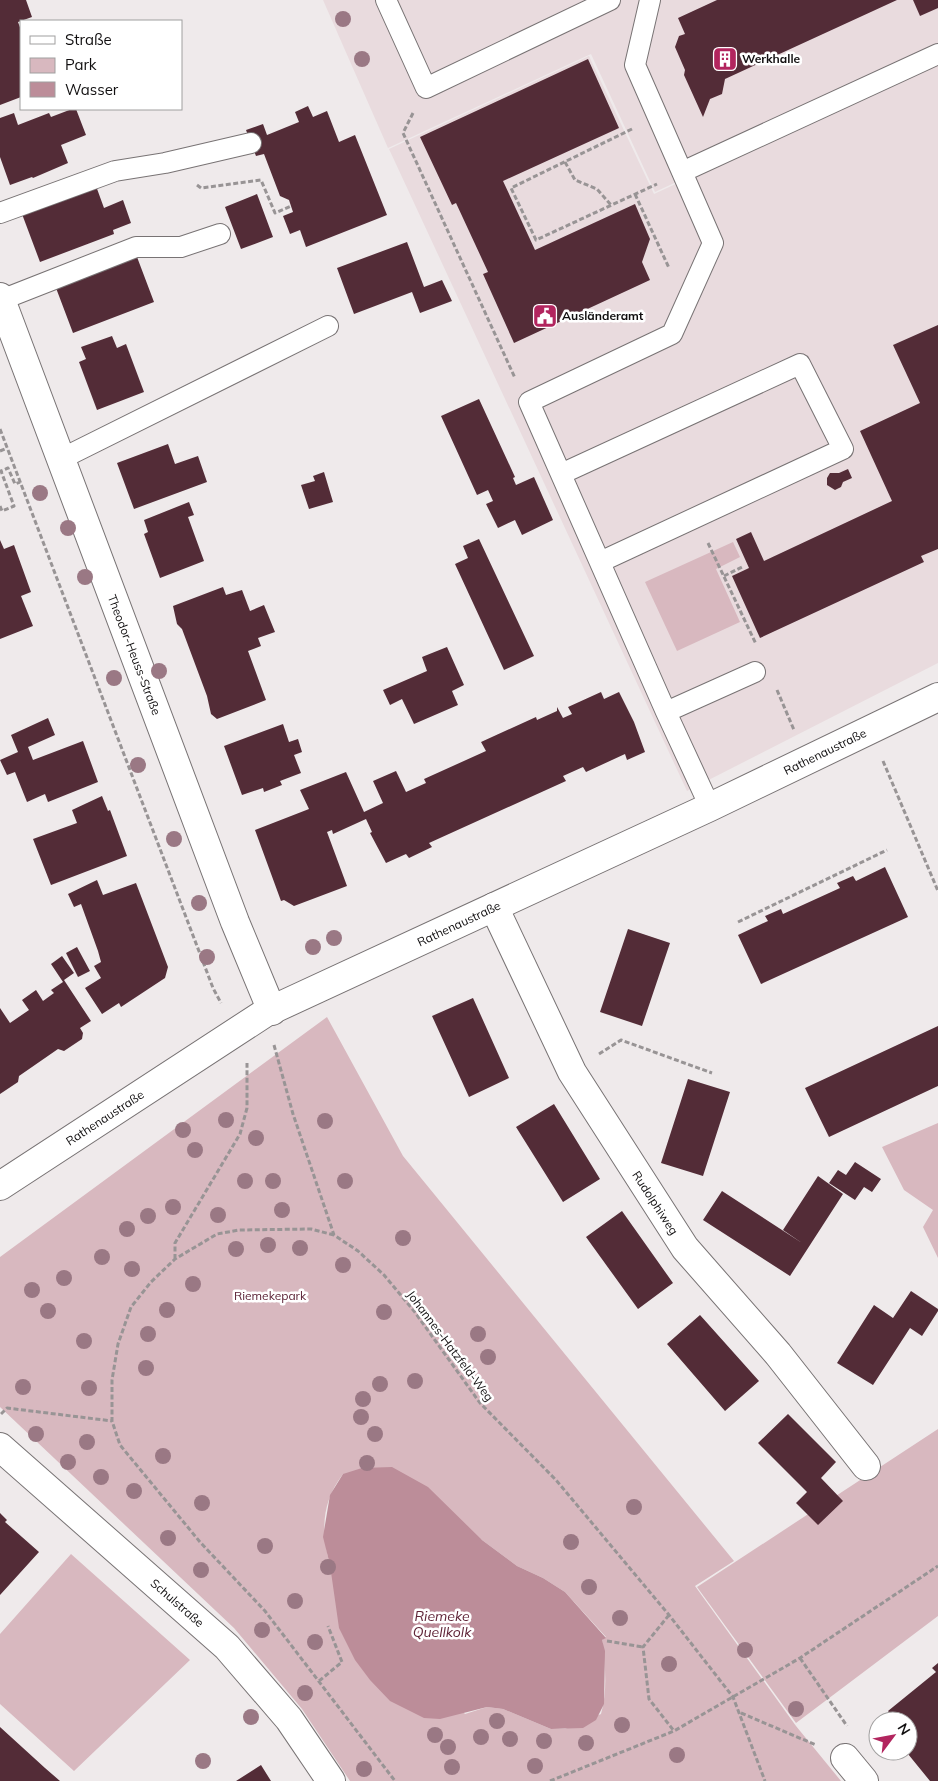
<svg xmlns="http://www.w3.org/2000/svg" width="938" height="1781" viewBox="0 0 938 1781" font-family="Mulish,sans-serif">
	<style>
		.built { fill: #e9dbde }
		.green { fill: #d8b8bf; fill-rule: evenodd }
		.water { fill: #bc8d99 }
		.building { fill: #532c37 }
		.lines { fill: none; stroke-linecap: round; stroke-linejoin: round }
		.service-casing { stroke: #787374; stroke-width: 22 }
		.minor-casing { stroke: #787374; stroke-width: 30 }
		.tertiary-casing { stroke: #787374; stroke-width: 30 }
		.path { stroke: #989495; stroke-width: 3; stroke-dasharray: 5 2.5; stroke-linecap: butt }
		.service { stroke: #fff; stroke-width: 20 }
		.minor { stroke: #fff; stroke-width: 28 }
		.tertiary { stroke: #fff; stroke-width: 28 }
		.tree { fill: #9a7884 }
		.labels { text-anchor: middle; stroke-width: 5; stroke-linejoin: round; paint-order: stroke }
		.poi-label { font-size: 12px; font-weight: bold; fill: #110f10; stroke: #fff; text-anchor: start }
		.street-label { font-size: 12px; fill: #110f10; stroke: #fff }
		.park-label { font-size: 12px; fill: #551b2f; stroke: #fff }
		.water-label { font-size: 14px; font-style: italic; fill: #5f2437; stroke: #fff }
	</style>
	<rect width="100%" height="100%" fill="#efeaeb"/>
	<!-- built -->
	<path class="built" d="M323,0H938V60L655,192L591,54L388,148Z
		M589,56L654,194L938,63V663L687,791L389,149Z"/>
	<!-- green -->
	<path class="green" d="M733,542L740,557L716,569L740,622L677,651L645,582Z
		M327,1017L403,1156L734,1561L695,1586L796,1726L841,1781H350L302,1709L234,1628L0,1407V1257ZM343,1474L482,1540L517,1566L543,1578L565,1592L606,1637L602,1640C605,1663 608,1690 601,1714L565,1729H551L503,1709L487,1707L465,1714L330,1565C321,1531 321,1503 343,1474Z
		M938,1123V1258L923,1227L933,1210L904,1190L882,1147Z
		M938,1429V1616L796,1723L697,1587Z
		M71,1554L190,1660L74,1771L0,1704V1634Z"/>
	<!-- water -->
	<path class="water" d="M392,1467L428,1487L482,1540L517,1566L543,1578L565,1592L606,1638L602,1640L605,1651L604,1704L596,1720L583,1728L551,1729L503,1709L487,1707L440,1719L424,1718L390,1701L370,1680L355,1660L339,1628L330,1565L323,1537L330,1495L343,1474L362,1468Z"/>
	<!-- building -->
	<path class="building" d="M0,0H26L32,17L18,22L21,30V97L0,105Z
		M717,0H897L725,79L722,94L710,99L703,117L684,75L685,70L675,47L679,36L685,34L678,18Z
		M913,0H938V8L920,16Z
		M588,59L619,128L503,181L535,250L635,204L650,239L642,262L650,280L514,343L483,274L488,272L456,203L452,205L420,137Z
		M308,106L313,117L327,111L339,142L355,135L387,215L306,247L300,230L290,234L283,216L293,212L289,200L280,196L264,154L256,156L246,130L263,124L267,135L299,122L295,112Z
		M72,109H76L86,135L61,145L68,163L33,178L32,177L10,185L0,157V118L14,113L18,125L49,113L51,117Z
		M96,186L104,208L123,200L131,223L113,230L114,234L40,262L22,214Z
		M257,194L273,237L241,249L225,207Z
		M407,242L424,287L442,280L452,301L420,313L412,292L354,314L337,268Z
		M137,257L154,302L73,333L56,288Z
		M938,325V549L921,556L924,562L760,638L732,576L749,568L736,539L751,532L764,561L892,501L860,431L920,403L893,345Z
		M112,336L117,348L126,344L144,392L97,410L79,362L86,359L81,347Z
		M479,399L515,477L513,478L516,485L534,477L553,520L522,535L515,520L498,528L486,504L493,501L488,490L477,495L441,416Z
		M168,444L175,464L198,456L207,482L134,509L117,463Z
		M848,469L852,478L843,482L841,487L835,490L827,485V478L830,473H839Z
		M324,472L333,502L309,509L301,485L315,481L313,476Z
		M189,502L194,515L188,517L204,561L160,578L144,534L148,532L144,520Z
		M479,539L534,656L504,670L455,564L468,558L463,546Z
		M0,540L4,549L14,545L31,592L21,596L33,626L0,639Z
		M223,587L226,595L242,590L250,611L264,605L275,632L258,638L261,646L248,651L266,700L217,719L211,714L207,696L182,629L177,624L173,606Z
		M447,647L464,685L452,691L458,705L414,724L402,699L390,705L383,690L427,671L422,657Z
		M601,692L604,699L619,692L634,722L645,752L627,760L625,754L586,772L583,767L563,776L566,781L429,843L432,847L409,858L406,854L386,863L370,833L372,832L366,819L333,834L332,830L327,832L347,886L294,906L284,900L281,901L255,830L309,809L300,790L346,772L364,812L383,803L373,781L396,771L406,792L426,783L424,779L486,751L481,742L536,717L537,720L557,711V707L563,718L572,714L568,707Z
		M48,718L55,735L28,747L33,760L83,741L98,782L48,802L45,794L27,802L15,772L7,775L0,760L18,752L11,735Z
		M283,724L289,742L298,739L302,752L294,755L301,773L280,781L282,785L264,792L263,788L242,795L224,746Z
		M102,796L108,811L110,810L127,856L51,885L33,839L77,823L72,810Z
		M885,867L908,917L761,984L738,935L768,921L765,916L781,909L783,914L840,888L837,883L853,876L856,881Z
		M97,880L103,895L136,883L168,967L165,978L121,1007L119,1003L102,1014L85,988L101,978L94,966L101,962L98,951L81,904L74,907L68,894Z
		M628,929L670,943L642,1026L600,1012Z
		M77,947L90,971L78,977L66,953Z
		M62,956L74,973L64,980L91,1021L80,1028L83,1033L82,1039L64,1051L58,1049L19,1076L18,1082L0,1094V1008L10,1023L29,1010L22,1000L36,990L43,1001L54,993L51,990L63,982L51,964Z
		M473,998L509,1078L469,1097L432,1016Z
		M938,1026V1086L829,1137L805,1088Z
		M688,1079L730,1092L703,1176L661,1163Z
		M554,1104L600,1179L563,1202L516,1127Z
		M855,1162L881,1179L872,1192L864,1187L855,1200L829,1183L838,1170L846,1175Z
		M818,1176L843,1194L790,1276L703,1220L722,1191L802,1243L783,1230Z
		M622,1211L673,1283L638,1309L586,1237Z
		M911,1291L938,1309V1311L922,1336L910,1328L873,1385L837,1363L874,1305L893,1318Z
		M700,1315L759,1381L725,1411L667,1344Z
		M788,1414L836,1462L821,1478L843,1501L818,1525L796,1503L807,1492L758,1443Z
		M0,1513L7,1520L5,1522L39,1552L0,1595Z
		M938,1663V1781H930L908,1754L905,1756L901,1751H908V1721H896L888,1711L936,1672L932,1668Z
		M0,1727L45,1768L60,1781H0Z
		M261,1765L271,1781H236Z"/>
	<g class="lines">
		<defs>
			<path id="service" d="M386,0L426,88L610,0
				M650,0L635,65L682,172
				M0,213L115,171L165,163L251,143
				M1,300L136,247H181L220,234
				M61,459L328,326
				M561,474L800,364L843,449L600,562
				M666,712L755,672
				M710,807L666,712L529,402L672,334L713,243L682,172L938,54"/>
			<path id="minor" d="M0,297L235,922L272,1011
				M494,907L572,1072L685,1248L778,1354L866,1466
				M0,1447L227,1647L289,1719L331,1781
				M845,1758L864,1781"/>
			<path id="tertiary" d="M0,1186L265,1013L710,807L938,697"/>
		</defs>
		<!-- service casing -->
		<use href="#service" class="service-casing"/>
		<!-- minor casing -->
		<use href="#minor" class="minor-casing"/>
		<!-- tertiary casing -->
		<use href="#tertiary" class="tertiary-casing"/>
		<!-- path -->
		<path class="path" d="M413,113L403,133L515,378
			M632,129L511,188L536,240L657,184
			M565,162L575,180L597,189L611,205
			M197,185L201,188L261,180L275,213L291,206
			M635,194L669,268
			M0,429L213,988L221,1003
			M0,451L7,448
			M0,506L2,511L14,506L1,471L8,468L15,484L20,482
			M708,543L756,644
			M724,576L742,567
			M777,690L794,730
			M883,761L938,891
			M738,922L887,850
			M274,1045L293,1114L334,1235L358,1251L384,1275L414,1311L480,1403L556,1480L669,1615L733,1697L765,1781
			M599,1054L621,1040L712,1073
			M334,1235L311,1229L239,1230L217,1234L175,1259L151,1282L131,1307L118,1344L112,1380V1421L120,1445L200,1542L265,1611L395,1781
			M175,1259V1243L240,1134L247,1108V1063
			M1,1414L7,1408L112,1421
			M669,1615L643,1647L649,1699L674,1731
			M607,1641L643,1647
			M800,1658L847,1726
			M319,1681L342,1662L328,1626
			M741,1713L816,1745
			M550,1781L674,1731L800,1658L938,1566"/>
		<!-- service -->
		<use href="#service" class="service"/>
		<!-- minor -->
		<use href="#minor" class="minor"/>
		<!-- tertiary -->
		<use href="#tertiary" class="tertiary"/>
	</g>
	<!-- trees -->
	<g class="tree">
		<circle cx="343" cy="19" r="8"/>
		<circle cx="362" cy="59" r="8"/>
		<circle cx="40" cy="493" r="8"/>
		<circle cx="68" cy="528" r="8"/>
		<circle cx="85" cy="577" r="8"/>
		<circle cx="159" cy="671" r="8"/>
		<circle cx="114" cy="678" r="8"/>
		<circle cx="138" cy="765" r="8"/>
		<circle cx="174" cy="839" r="8"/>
		<circle cx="199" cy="903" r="8"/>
		<circle cx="334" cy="938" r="8"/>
		<circle cx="313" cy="947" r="8"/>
		<circle cx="207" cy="957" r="8"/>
		<circle cx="226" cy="1120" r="8"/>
		<circle cx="325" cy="1121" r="8"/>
		<circle cx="183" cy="1130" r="8"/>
		<circle cx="256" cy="1138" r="8"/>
		<circle cx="195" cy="1150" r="8"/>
		<circle cx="245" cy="1181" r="8"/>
		<circle cx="273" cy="1181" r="8"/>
		<circle cx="345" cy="1181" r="8"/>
		<circle cx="173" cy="1207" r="8"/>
		<circle cx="282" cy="1210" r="8"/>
		<circle cx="218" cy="1215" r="8"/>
		<circle cx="148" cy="1216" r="8"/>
		<circle cx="127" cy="1229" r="8"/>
		<circle cx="403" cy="1238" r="8"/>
		<circle cx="268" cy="1245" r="8"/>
		<circle cx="300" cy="1248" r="8"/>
		<circle cx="236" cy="1249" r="8"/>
		<circle cx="102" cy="1257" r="8"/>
		<circle cx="343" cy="1265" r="8"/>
		<circle cx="132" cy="1269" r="8"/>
		<circle cx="64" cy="1278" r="8"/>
		<circle cx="193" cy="1284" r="8"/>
		<circle cx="32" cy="1290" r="8"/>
		<circle cx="167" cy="1310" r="8"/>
		<circle cx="48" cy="1311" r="8"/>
		<circle cx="384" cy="1312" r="8"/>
		<circle cx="148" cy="1334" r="8"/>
		<circle cx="478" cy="1334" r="8"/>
		<circle cx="84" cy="1341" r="8"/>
		<circle cx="488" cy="1357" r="8"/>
		<circle cx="146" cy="1368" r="8"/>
		<circle cx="415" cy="1381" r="8"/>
		<circle cx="380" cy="1384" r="8"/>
		<circle cx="23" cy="1387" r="8"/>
		<circle cx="89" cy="1388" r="8"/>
		<circle cx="363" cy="1399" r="8"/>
		<circle cx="361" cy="1417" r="8"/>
		<circle cx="36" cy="1434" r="8"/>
		<circle cx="375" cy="1434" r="8"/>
		<circle cx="87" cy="1442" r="8"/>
		<circle cx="163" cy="1456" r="8"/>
		<circle cx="68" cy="1462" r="8"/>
		<circle cx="367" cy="1463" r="8"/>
		<circle cx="101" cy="1477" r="8"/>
		<circle cx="134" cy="1491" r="8"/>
		<circle cx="202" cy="1503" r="8"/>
		<circle cx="634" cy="1507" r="8"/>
		<circle cx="168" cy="1538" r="8"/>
		<circle cx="571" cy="1542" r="8"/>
		<circle cx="265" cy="1546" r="8"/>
		<circle cx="328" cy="1567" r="8"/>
		<circle cx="201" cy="1570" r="8"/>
		<circle cx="589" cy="1587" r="8"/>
		<circle cx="295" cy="1601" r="8"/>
		<circle cx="620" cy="1618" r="8"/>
		<circle cx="262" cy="1630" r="8"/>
		<circle cx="315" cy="1642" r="8"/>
		<circle cx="745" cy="1650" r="8"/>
		<circle cx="669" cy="1664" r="8"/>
		<circle cx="305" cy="1693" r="8"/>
		<circle cx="796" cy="1709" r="8"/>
		<circle cx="251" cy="1717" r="8"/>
		<circle cx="497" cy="1721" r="8"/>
		<circle cx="622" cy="1725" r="8"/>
		<circle cx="435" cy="1735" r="8"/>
		<circle cx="481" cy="1737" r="8"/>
		<circle cx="510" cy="1739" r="8"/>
		<circle cx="544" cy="1741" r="8"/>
		<circle cx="586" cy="1743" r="8"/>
		<circle cx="448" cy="1747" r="8"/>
		<circle cx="677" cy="1755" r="8"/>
		<circle cx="203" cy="1761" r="8"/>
		<circle cx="535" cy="1766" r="8"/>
		<circle cx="452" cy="1767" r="8"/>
		<circle cx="364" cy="1769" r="8"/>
	</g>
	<!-- icons -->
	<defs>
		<symbol id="building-square" viewBox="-11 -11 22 22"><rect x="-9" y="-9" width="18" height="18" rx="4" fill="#b2255e" stroke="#fff"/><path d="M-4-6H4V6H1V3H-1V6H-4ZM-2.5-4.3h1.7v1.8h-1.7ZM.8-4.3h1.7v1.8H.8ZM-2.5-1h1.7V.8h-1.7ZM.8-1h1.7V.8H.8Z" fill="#fff"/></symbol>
		<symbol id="civic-square" viewBox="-11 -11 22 22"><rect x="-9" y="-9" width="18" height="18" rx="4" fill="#b2255e" stroke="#fff"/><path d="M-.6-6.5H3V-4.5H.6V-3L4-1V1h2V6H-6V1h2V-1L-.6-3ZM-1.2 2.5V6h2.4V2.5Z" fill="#fff"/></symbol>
	</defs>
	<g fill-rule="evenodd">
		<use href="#building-square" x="711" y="45" width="28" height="28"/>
		<use href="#civic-square" x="531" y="302" width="28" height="28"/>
	</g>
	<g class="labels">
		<!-- poi labels -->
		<g class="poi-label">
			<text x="742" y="63">Werkhalle</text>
			<text x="562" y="320">Ausländeramt</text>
		</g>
		<!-- street labels -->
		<g class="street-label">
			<text transform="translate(134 655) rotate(69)" y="4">Theodor-Heuss-Straße</text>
			<text transform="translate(825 752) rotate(-26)" y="4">Rathenaustraße</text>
			<text transform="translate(459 924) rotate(-25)" y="4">Rathenaustraße</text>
			<text transform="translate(105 1118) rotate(-33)" y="4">Rathenaustraße</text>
			<text transform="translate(655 1203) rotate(57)" y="4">Rudolphiweg</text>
			<text transform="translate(450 1346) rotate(53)" y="4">Johannes-Hatzfeld-Weg</text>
			<text transform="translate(177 1603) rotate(41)" y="4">Schulstraße</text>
		</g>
		<!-- park labels -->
		<g class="park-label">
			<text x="270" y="1300">Riemekepark</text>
		</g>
		<!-- water labels -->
		<g class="water-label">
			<text x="442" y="1621">Riemeke<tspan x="442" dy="16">Quellkolk</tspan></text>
		</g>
	</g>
	<!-- legend -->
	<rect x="20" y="20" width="162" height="90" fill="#ffffff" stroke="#a09f9f"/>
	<rect x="30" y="36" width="25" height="8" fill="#ffffff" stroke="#a09f9f"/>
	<text x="65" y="45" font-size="15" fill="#110f10">Straße</text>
	<rect x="30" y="58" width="25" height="15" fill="#d8b8bf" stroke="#a09f9f"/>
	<text x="65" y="70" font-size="15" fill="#110f10">Park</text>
	<rect x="30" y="82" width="25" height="15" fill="#bc8d99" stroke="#a09f9f"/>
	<text x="65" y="95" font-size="15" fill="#110f10">Wasser</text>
	<!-- north arrow -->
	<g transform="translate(893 1736) rotate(58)"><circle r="24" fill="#ffffff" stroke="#a09f9f"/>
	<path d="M0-4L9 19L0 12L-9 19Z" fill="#b2255e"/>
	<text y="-8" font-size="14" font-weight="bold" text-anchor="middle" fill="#110f10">N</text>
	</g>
</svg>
